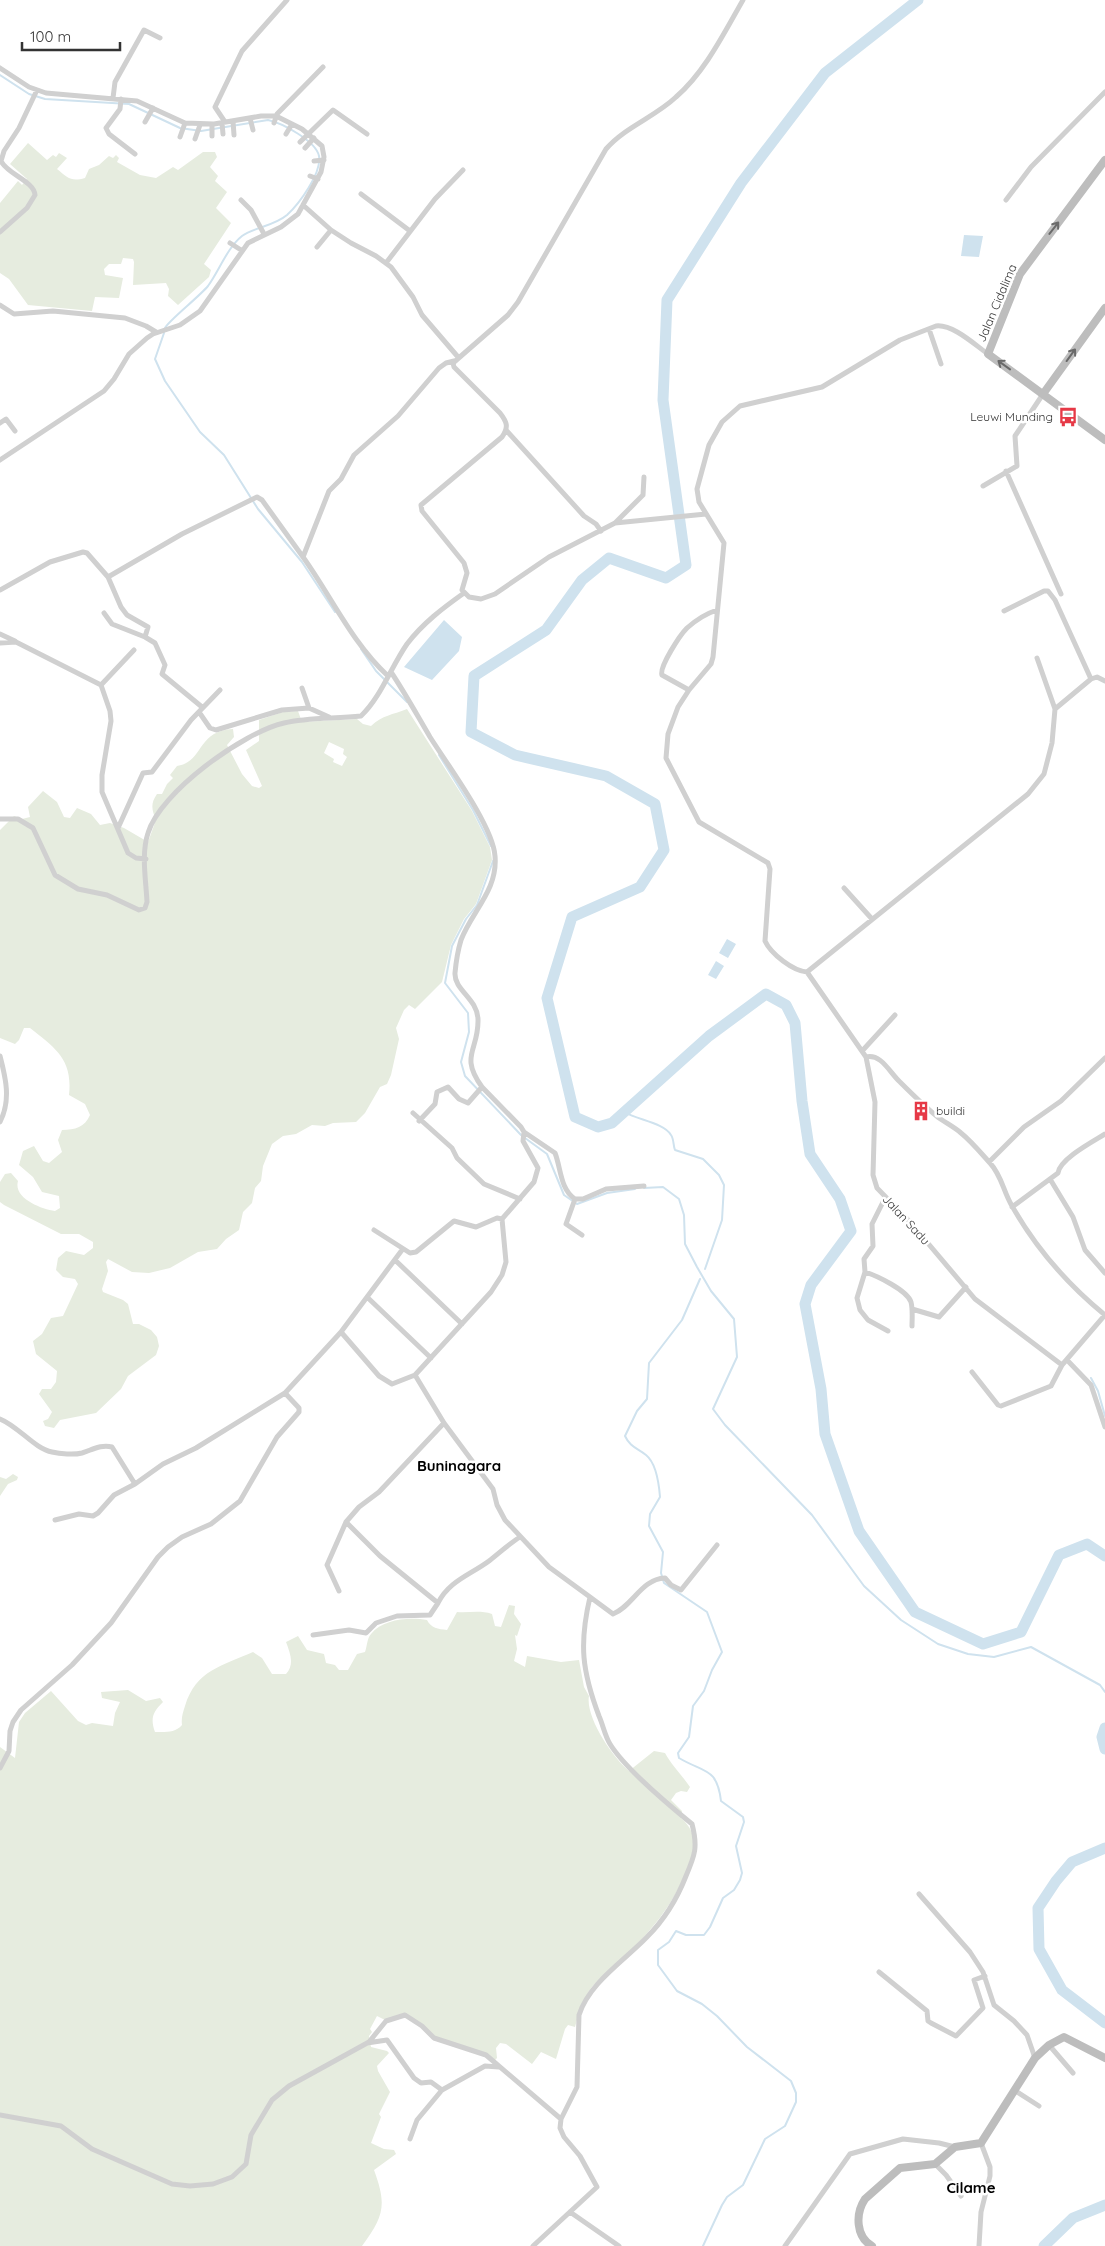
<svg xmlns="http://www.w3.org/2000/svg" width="1105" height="2246" viewBox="0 0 1105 2246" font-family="Quicksand,sans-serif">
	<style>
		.green { fill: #e6ecdf; fill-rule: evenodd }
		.water { fill: #cfe2ee }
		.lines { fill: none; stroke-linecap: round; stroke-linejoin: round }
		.stream { stroke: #cfe2ee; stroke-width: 2 }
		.river { stroke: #cfe2ee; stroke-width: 11 }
		.street { stroke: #d0d0d0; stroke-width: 5 }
		.secondary { stroke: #bdbdbd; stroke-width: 8 }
		.oneway { stroke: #6a6a6a }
		.labels { text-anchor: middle; stroke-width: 5; stroke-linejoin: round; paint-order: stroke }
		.street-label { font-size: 12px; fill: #333; stroke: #fff }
		.poi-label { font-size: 12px; fill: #333; stroke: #fff; text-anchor: end }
		.quarter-label { font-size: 15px; font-weight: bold; fill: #000; stroke: #fff }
	</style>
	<rect width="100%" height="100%" fill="#fff"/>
	<!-- green -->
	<path class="green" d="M28,143L47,160L53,155L56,157L59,153L67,158L57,169C68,178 71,182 85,178L89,169L99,165L109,156L113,158L116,155L119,158L117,162L140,175L156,178L173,167L178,170L203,152H215L217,157L210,167L218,176L215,181L227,192L216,208L231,223L204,264L211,270L209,277L178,305L168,296L169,289L166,283L133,285L134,262L133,259L123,258L121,264H109L104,269L105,275L123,278L119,298L95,297L92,311L28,305L9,279L0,273V203L18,181L22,185L27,179L10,164Z
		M407,709L472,811L490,847L492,860L476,904L464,919L451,945L442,982L415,1009L409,1005L404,1010L396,1028L399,1039L391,1075L387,1084L380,1087L365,1113L356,1122L333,1123L325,1126L312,1125L296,1134L283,1136L272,1144L263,1166L261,1181L255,1188L252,1203L243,1212L239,1230L226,1239L217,1249L198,1252L170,1268L149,1273L132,1272L108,1259L106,1262L108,1271L102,1289L103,1292L123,1300L128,1304L133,1324H139L151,1330L157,1337L159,1346L156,1355L128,1376L121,1389L96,1413L60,1420L54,1428L45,1426L43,1421L48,1419L52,1412L39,1394L42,1389H51L56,1382L57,1371L36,1354L33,1341L42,1334L51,1318L63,1316L78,1284L75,1279L63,1277L56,1270L58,1258L66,1251L84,1255L93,1248V1242L79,1234H61L4,1205L0,1202V1182L5,1174L11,1173L18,1181C13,1198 41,1209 55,1211L60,1208L59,1196L42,1192L33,1177L19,1165L23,1151L34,1146L43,1161L49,1163L62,1152L58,1140L62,1130C75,1130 85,1127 90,1115L85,1104L69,1095C73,1059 55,1048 30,1028H24L19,1040L15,1044L0,1038V830L14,816L22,819L30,817L28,807L43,791L57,802L64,817L70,818L77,808L91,814L100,825L110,823L124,828L148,842L156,820C152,810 150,804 157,794H162L167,784L173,778L170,775L177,766C204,762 196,731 233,729L234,737L227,745L242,774L252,786L259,788L262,786L246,750L259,741V720L283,712L298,711L302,722L357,719L363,724L371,726C383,715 392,715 407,709ZM329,742L344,749L343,754L347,757L342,766L333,762L334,759L324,753Z
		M13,1474L18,1477L17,1480L8,1484L0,1496V1477L6,1479Z
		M509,1605L515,1606L514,1614L521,1624L517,1636L515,1635L517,1649L514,1661L525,1667L527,1656L561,1662L579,1660L584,1687L589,1696C585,1717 613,1758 629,1771L654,1751L665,1753C672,1766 682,1775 690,1787L687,1792L681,1791L676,1793L671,1800L682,1811L681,1818C699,1834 695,1849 687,1870C671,1908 652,1930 622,1959C612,1969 597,1979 589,1991C583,2002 578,2014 575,2027L568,2025L565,2029L556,2059L541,2052L532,2064L506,2044L500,2043L496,2048L497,2058L494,2061L487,2054L435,2037L410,2016L385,2020L377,2016L370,2029L372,2032L369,2036L371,2047L387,2051L389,2053L377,2066L378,2071L390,2092L379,2114L381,2117L371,2143L384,2149L394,2150L396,2154L374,2170C387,2205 384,2216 362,2246H0V1747L15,1758L19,1722L25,1713L51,1691L78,1721L86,1725L92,1723L113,1726L115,1713L120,1702L102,1698L101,1692L128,1690L146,1701L160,1698L163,1702C153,1712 150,1718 155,1732C166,1732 175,1733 182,1725C181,1718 183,1712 185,1706C196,1670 222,1666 253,1652L262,1658L272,1674H286C295,1664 290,1653 286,1642L298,1636L307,1650L324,1654L326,1663L335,1665L339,1670H348L357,1654L365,1652C367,1647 367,1638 371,1634C383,1619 409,1617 427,1620C431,1628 438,1629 447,1630L457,1612C469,1613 480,1610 492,1614L495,1626L501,1627Z"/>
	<!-- water -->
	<path class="water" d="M964,235L983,236L979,257L961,256Z
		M444,620L462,637L459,651L432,680L404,667Z
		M727,939L736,944L728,958L719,953Z
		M716,961L724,966L716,979L708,975Z"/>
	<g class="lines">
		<!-- stream -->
		<path class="stream" d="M0,75L29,94L45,99L129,104L180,128L201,131L268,120C282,123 316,141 319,156C322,173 299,204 287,215C274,226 255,227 242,236C227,248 219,271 208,286C199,297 168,321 165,328
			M164,333L155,359L165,381L200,432L224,455L258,509L302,562L335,612
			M361,649L376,671L407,702
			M439,755L473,810L491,846
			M493,861L477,905L466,919L452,946L445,983L468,1013L469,1032L461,1062L465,1076L521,1135
			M624,1112C638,1120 664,1123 671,1135C674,1139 673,1145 675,1150L703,1159L719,1175L724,1185L722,1220L705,1269
			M525,1138L547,1154L564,1195L577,1204L607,1193L635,1189
			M644,1188L663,1187L679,1199L684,1215L685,1244L697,1267L711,1291L734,1319L737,1357L713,1409L725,1425L812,1515L864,1586L901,1620L938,1644L968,1654L994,1657L1031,1647L1100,1685L1105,1692
			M700,1279L682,1320L649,1363L647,1399L637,1411L625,1436C630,1447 637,1448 646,1455C656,1463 659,1484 660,1497L650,1514L649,1526L663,1552L661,1573L664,1583L707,1612L722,1652L712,1670L704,1691L693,1706L689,1737L678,1753L679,1758C704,1773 717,1767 721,1801L743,1817L744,1822L736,1846L742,1873L740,1880L734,1890L723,1898L710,1927L704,1935H686L676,1931L669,1942L658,1950V1965L677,1991L702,2004L717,2016L747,2047L791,2081L796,2093V2102L785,2126L765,2139L743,2185L727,2197L722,2205L703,2246
			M1091,1378L1098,1391L1105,1416"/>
		<!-- river -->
		<path class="river" d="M918,0L825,73L741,183L667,300L663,400L686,565L666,578L609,558L582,580L546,630L474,676L471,732L515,755L606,776L655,804L664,850L640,887L572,917L547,998L575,1117L598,1127L612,1123L709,1036L766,994L786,1005L795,1023L802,1101L810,1154L840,1199L851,1231L811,1285L805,1304L821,1389L825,1434L859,1531L915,1612L983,1644L1021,1632L1059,1555L1087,1544L1105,1556
			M1105,1728L1102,1737L1105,1749
			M1105,1848L1072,1862L1056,1881L1038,1908L1039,1949L1062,1990L1105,2023
			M1044,2246L1073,2218L1105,2205"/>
		<!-- street -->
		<path class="street" d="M0,68L29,87L46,93L137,101L185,123L214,124L261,116H276L302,129L322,146L324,157L321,172L298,214L281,227L248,243L200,311L180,325L153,334L147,338L129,354L114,379L104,391L0,460
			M113,98L115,82L144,30L160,38
			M121,99L120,109L106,128L109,134L135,154
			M250,118L253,130
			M233,121L234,135
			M145,122L153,108
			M225,122L215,107L242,51L287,0
			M222,123L223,134
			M274,123L277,114L323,67
			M212,124V136
			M286,134L292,124
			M180,137L185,123
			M195,139L200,125
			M300,142L333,110L367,134
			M305,148L314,138
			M314,161L324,160
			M310,176L318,179
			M361,194L410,231
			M241,200L251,210L264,234
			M1006,200L1031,167L1105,92
			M303,205L331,230L351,243L376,256L391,267L413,297L422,315L458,357
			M0,232L27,208L35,195C34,181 7,174 1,161L4,151L19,128L37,90
			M230,243L241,250
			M317,247L331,230
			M386,263L435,199L463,170
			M0,305L14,314L53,311L125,318L146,326L156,332
			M929,329L941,364
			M988,354C975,345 953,324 936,326L900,340L822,387L740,406L722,422L709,445L697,489L699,502L724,543L713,657L711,664L689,690L678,707L668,734L666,758L699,822L768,863L770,869L765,941C771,954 793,971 807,972L1028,794L1044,774L1052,743L1055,709L1091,679L1097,677L1105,681
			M0,423L6,419L15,431
			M506,430L584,516L596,524L601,531
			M1006,471L1061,594
			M983,486L1017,466L1015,436L1043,394
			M706,514L615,523L549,557L495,594L481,599L469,597L462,590L467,573L464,563L422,511L421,505L502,437C509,427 507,422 500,413L454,367L453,363L508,315L518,302L606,149C625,127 655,117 676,97C705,72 724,33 743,0
			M615,523L643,495L644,477
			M303,557C331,596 352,643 388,676
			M108,577L121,607L127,615L148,627L145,637L155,643L165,665L162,674L202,707
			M0,590L50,562L83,552L87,553L108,577L182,534L257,497L262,500L303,557L329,491L341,479L354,455L398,416L439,368L446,363L454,361
			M1004,611L1044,591H1048L1055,600L1091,679
			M104,613L112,624L145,637
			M0,634L15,641
			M0,643L16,642L101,685L110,711L111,721L102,775V792L128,853L136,858L146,859
			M1037,658L1055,709
			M391,672C405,693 417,715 430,737C447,764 493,826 495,856C498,890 472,911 461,940C458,950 456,962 455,973C454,990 477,998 478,1019C479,1051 459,1055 482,1087
			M101,685L134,650
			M302,688L309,708
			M689,690L662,675C659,667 680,635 687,628C696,620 705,614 717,610
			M199,712L210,728L216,730L282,710L309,708L329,717
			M0,819H18L33,828L55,875L78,889L107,895L139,910L145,908L147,902C146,880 141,854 148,833C160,792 244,732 284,723C309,717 335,719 361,716C381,697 391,667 407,644C423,623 443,608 464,593
			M118,828L143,773L152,772L191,720L220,690
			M844,888L872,919
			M807,972L866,1057L875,1102L873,1175L877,1188L910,1222L975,1299L1062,1365L1105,1315
			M863,1050L895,1015
			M0,1056C6,1079 11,1100 0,1122
			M866,1057C881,1053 890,1073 900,1082C912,1094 925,1107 939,1118C946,1123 954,1127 961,1133C971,1141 981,1153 990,1163C1002,1176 1003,1191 1012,1206C1036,1248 1067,1284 1105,1315
			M413,1113L452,1148L457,1158L484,1184L520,1199
			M524,1132L555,1153C561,1168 560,1189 575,1199L566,1224L582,1235
			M989,1162L1024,1127L1061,1101L1105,1058
			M1050,1179L1073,1217L1085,1250L1105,1273
			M885,1198L872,1224L873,1246L864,1259L865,1272L857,1298L860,1310L868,1320L888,1331
			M575,1199H583L606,1189L644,1186
			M1012,1207L1058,1173C1060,1159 1092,1142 1105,1134
			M374,1230L410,1253L416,1252L454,1221L476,1227L497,1218L502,1219
			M395,1260L462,1324
			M865,1272C877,1276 907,1290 911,1302C913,1310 912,1318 912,1326
			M367,1297L431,1358
			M912,1309L939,1317L966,1287
			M341,1332L402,1250
			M1067,1360L1091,1385L1105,1427
			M972,1372L998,1405L1001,1406L1051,1386L1062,1365
			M415,1375L444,1423L493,1489L497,1505L505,1520L549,1567L590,1597C579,1644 582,1671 599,1716C603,1725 605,1736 610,1744C624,1767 670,1806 692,1824C698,1847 695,1855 686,1876C677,1899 665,1919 647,1937C624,1961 589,1983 579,2015L577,2087L561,2119L560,2128L564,2137L580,2156L597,2187L533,2246
			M0,1419C18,1426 35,1449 52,1452C60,1454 74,1455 82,1453C92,1450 101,1444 112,1447L135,1484L163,1464L196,1448L285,1393L341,1332L379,1376L392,1384L415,1375L491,1292L502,1275L506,1262L502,1219L534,1182L538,1168L523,1141L524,1132L521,1127L482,1087L468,1103L459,1099L448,1087L437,1092L435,1104L419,1121
			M444,1423L379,1492L359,1507L346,1522L380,1556L438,1603C449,1581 470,1575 489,1561C499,1553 509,1544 520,1537
			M55,1520L79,1514L93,1516L98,1513L114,1495L135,1484
			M339,1591L327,1565L346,1522
			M590,1597L613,1614C633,1606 641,1579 665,1578L671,1585L681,1590L717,1545
			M313,1635L349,1630L366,1633L376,1623L397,1616L430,1615L438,1603
			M0,1768L9,1751L10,1731L13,1722L21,1710L72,1665L111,1623L158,1557L168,1547L182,1537L211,1524L240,1501L277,1437L299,1412V1408L285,1393
			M919,1894L970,1952L983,1972L994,2005L1014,2021L1027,2035L1035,2058
			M879,1972L927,2011L928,2021L931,2023L956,2036L983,2008L974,1980L985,1976
			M367,2043L387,2040L414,2078L421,2083L431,2082L442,2090
			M1049,2045L1073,2073
			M1014,2090L1039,2106
			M0,2115L61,2126L92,2149L172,2184L190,2186L213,2184L232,2177L246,2164L251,2135L272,2100L289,2086L369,2042L386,2021L405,2015L422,2026L434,2038L486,2055L561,2119
			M410,2139L417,2120L442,2090L485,2066L499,2067
			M935,2164L946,2175L961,2196
			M570,2212L619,2246
			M785,2246L850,2154L903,2139L939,2143L955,2147
			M979,2246L981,2212L990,2176V2167L981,2143"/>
		<!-- secondary -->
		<path class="secondary" d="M1105,160L1020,274L988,354L1105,440
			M1043,394L1105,308
			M872,2246C856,2237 855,2214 865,2199L900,2168L935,2164L955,2147L981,2143L1035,2058L1049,2045L1064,2037L1105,2058"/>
	</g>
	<!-- one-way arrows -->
	<defs><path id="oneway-shaft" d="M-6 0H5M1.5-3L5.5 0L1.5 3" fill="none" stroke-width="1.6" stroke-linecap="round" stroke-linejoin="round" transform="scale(1.25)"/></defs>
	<g class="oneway">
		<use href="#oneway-shaft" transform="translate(1054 228) rotate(-52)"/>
		<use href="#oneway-shaft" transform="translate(1071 355) rotate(-54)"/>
		<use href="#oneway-shaft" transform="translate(1004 365) rotate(-144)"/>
	</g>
	<!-- icons -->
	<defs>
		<symbol id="bus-bare" viewBox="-9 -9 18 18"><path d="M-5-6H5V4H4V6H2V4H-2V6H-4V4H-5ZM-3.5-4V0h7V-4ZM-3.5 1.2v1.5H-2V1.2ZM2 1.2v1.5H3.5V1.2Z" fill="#e63946" stroke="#fff" stroke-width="2.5" paint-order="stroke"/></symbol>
		<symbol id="building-bare" viewBox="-9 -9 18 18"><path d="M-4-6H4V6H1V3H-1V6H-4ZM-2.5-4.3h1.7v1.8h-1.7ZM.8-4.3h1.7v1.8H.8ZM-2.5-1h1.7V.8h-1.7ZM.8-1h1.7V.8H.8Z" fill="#e63946" stroke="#fff" stroke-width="2.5" paint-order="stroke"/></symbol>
	</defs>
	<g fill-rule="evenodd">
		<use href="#bus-bare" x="1054" y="403" width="28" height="28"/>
		<use href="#building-bare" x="907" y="1097" width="28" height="28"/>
	</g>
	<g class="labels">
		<!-- street labels -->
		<g class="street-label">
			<text transform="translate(997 303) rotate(-67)" y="4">Jalan Cidalima</text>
			<text transform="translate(906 1220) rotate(47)" y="4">Jalan Sadu</text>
		</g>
		<!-- poi labels -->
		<g class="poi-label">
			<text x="1053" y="421">Leuwi Munding</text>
			<text x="936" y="1115" text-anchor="start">buildi</text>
		</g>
		<!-- quarter labels -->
		<g class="quarter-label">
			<text x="459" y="1471">Buninagara</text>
			<text x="971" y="2193">Cilame</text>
		</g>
	</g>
	<!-- scale -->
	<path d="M22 42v8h98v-8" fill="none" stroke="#333333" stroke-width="2.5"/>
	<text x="30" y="42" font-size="15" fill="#333333" stroke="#ffffff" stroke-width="4" paint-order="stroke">100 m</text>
</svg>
